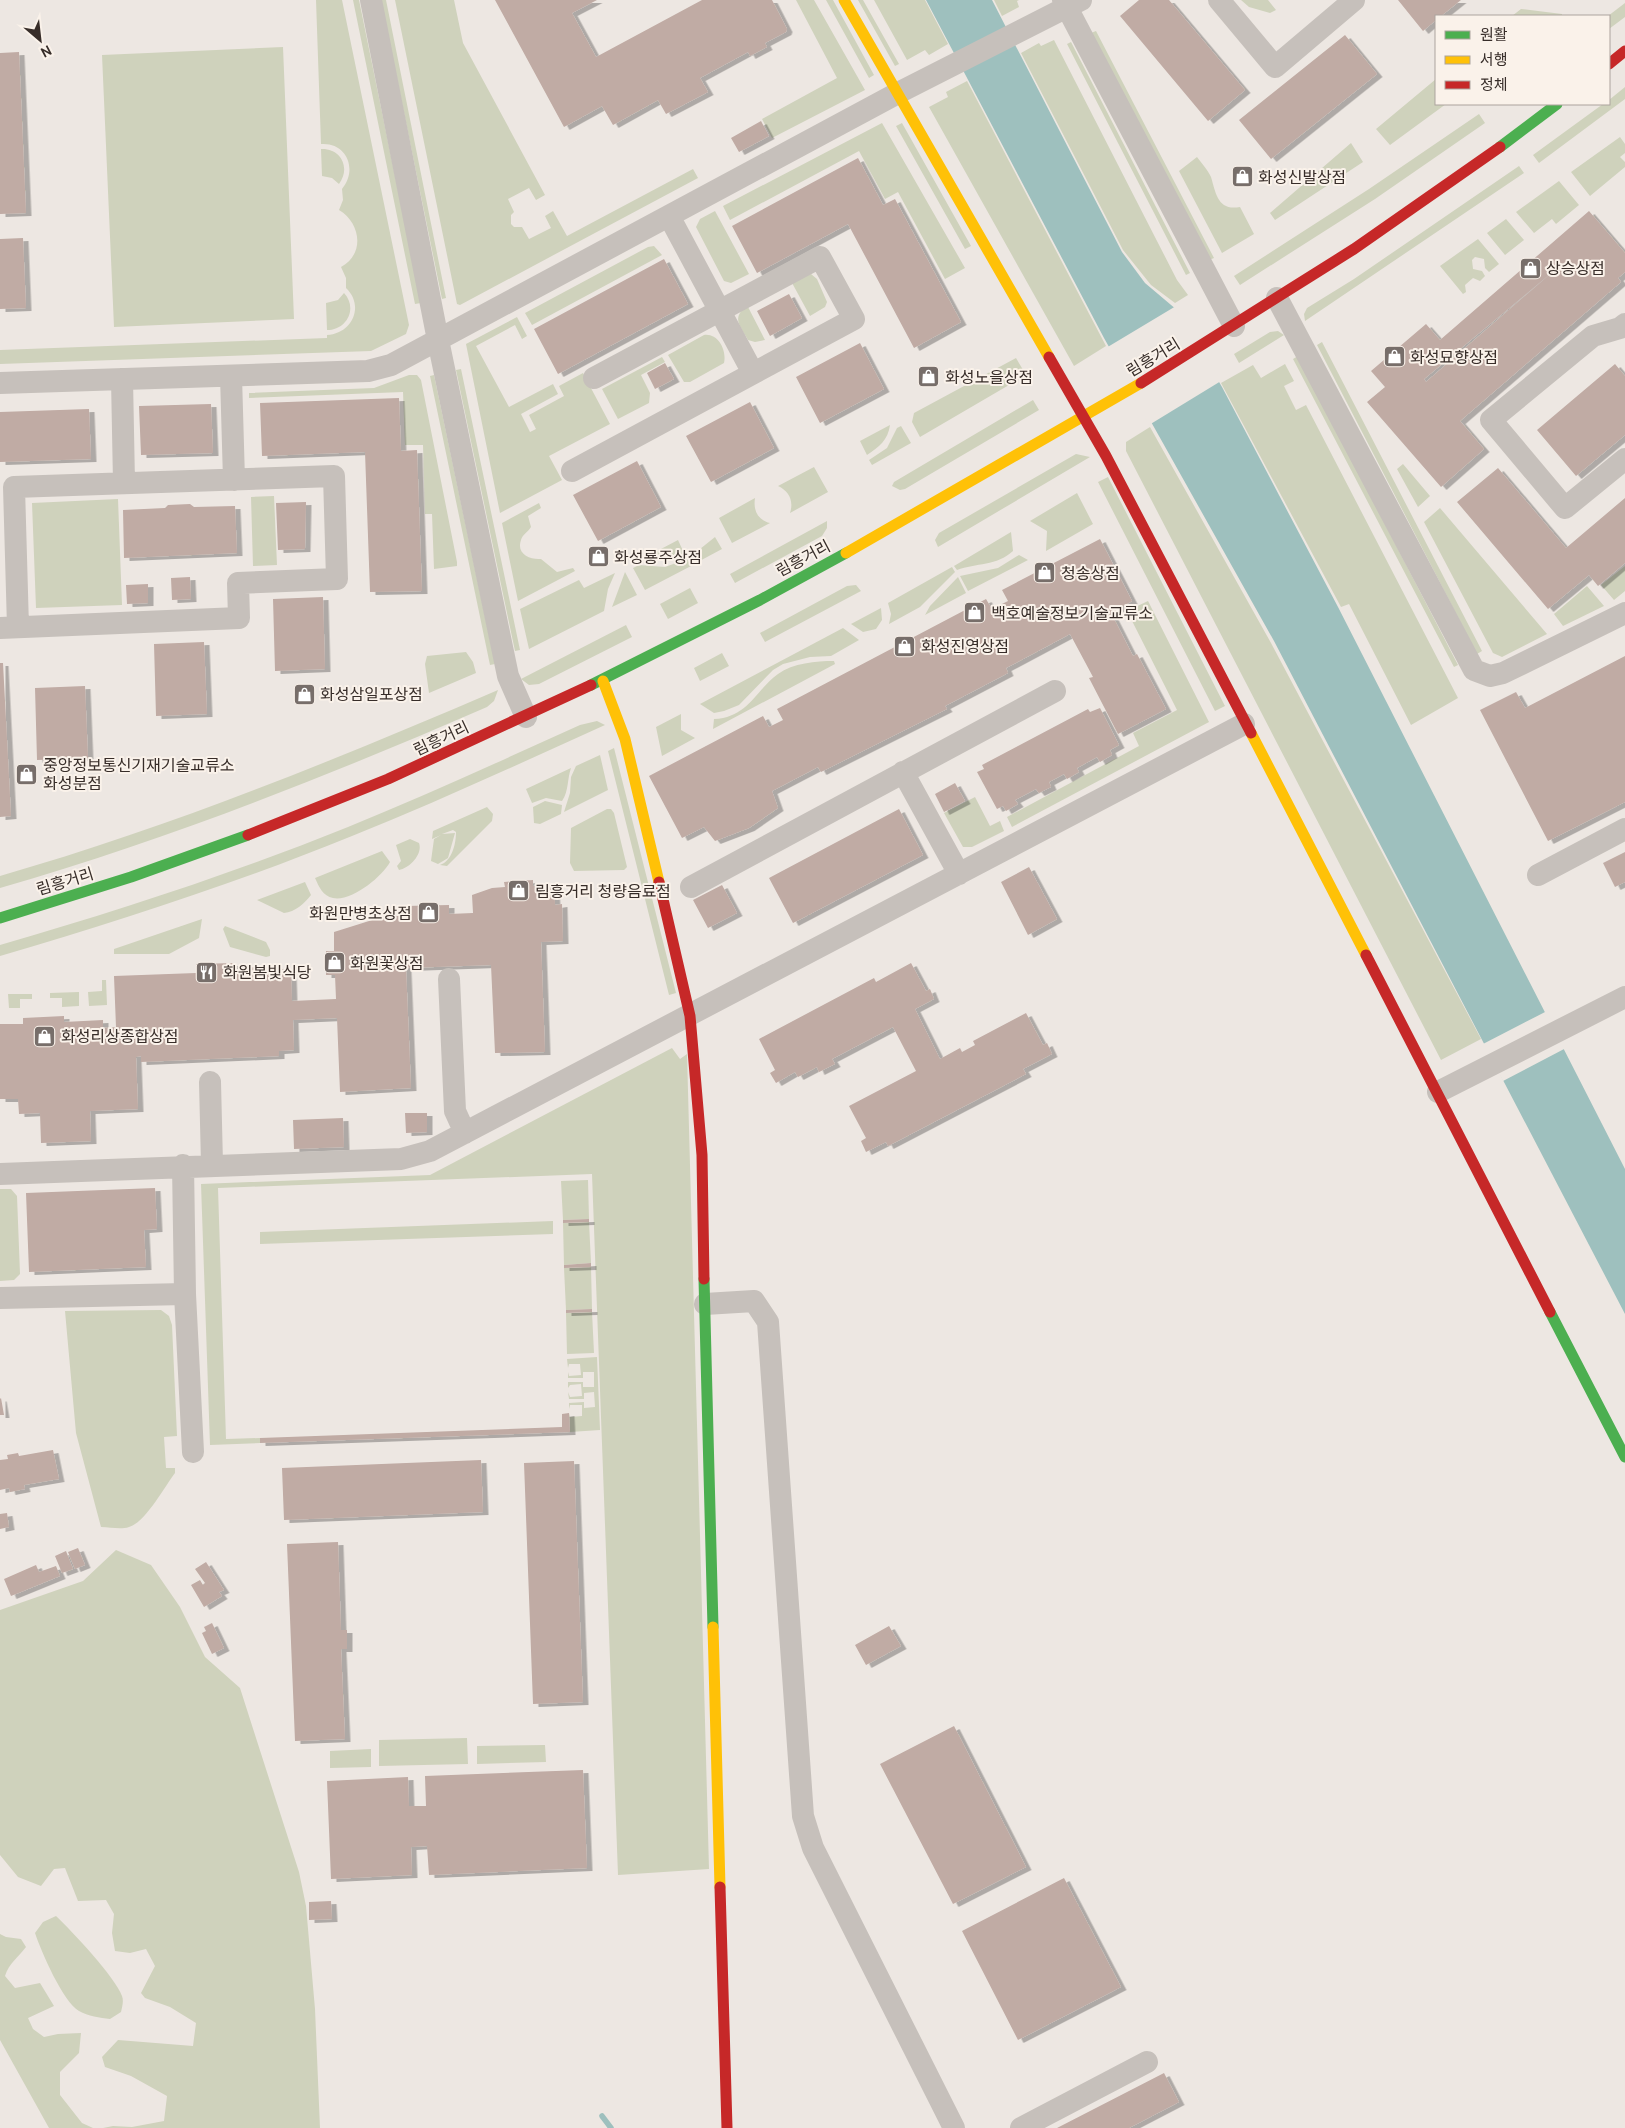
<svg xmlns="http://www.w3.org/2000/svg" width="1625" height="2128" viewBox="0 0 1625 2128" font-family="Cabin,'Noto Sans KR',sans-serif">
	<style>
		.green { fill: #cfd2bc }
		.water { fill: #9ec0be }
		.pier { fill: #ede7e2 }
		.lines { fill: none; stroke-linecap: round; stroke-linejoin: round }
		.stream { stroke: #9ec0be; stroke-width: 5.5 }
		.building { fill: #c0aba4; fill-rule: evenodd; filter: url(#shadow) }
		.street { stroke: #c6c0bb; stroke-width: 22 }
		.fast { stroke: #4caf50; stroke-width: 11 }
		.slow { stroke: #ffc107; stroke-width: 11 }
		.jam { stroke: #c62828; stroke-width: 11 }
		.labels { text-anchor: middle; stroke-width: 4; stroke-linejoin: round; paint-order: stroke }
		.poi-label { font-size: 16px; fill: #372d29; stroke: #faf2ea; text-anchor: start }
		.street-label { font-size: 16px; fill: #372d29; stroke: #faf2ea }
	</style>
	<defs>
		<filter id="shadow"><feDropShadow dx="5.5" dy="3" stdDeviation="0" flood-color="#0004"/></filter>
	</defs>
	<rect width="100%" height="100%" fill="#ede7e2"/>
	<!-- green -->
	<path class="green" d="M316,0H342L409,325L406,334L371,351L0,364V350L327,338V335C352,334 365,306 346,288V278L341,267C365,254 361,223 339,210L343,200L342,189C358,170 347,142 321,144Z
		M353,0H359L421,303L415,304Z
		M381,0H386L446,298L442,299Z
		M395,0H454L463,43L545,195L536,200L529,188L508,199L514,212L511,215V224L514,227H522L529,239L551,228L545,216L553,211L567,236L693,169L698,178L460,305L457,304Z
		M796,0H814L865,90L772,138L762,119L837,78Z
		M826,0H833L874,75L869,78Z
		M858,0H863L899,64L895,66Z
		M874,0H925L948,44L929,55L925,50L907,60Z
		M994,0H1019L1017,1L1019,7L1002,16Z
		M1241,0H1268L1276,10L1270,13L1249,7Z
		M1625,3V17L1609,29L1608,16Z
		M1521,9L1562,14V16H1512Z
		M1096,31L1214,258L1209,260L1091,33Z
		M1054,40L1177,280L1188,295L1175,303L1151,285L1123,250L1021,53L1039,43L1041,46Z
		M1071,42L1190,273L1186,275L1067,44Z
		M283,47L294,319L114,327L102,55Z
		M1436,79V104H1446L1390,145L1376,129Z
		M967,81L1106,346L1074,366L929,107L948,97L946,92Z
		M1625,87V99L1539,163L1533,155L1603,104H1609V100Z
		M1479,114L1485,123L1375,199L1240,285L1234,276L1369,189Z
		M882,123L965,268L945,279L898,192L885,199L859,151L730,220L723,206Z
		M902,123L971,246L965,249L896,126Z
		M1620,137L1625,144V153L1620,157L1625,162V167L1590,196L1571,172Z
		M1351,143L1363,162L1275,220L1270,213Z
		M321,149C341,148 351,168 339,184L332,178L322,176Z
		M1197,157C1202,164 1208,170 1211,177C1216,194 1218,211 1240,207L1254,234L1222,253L1179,171Z
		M1519,166L1524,173L1305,321L1304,314L1307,308L1354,279Z
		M1559,181L1579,205L1556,224L1552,219L1534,233L1516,212Z
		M715,211L749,274L731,283L724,281L696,227L700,219Z
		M1506,219L1524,240L1505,255L1487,233Z
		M1478,239L1499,264L1489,272L1485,268L1484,259L1475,257L1472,260L1473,269L1482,271L1485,276L1480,281L1473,278L1465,285L1466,292L1463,294L1440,266Z
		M654,246L662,255L532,325L525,313L648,247Z
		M811,274L817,279L827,302L825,307L810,316L791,281Z
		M344,293C358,308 347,330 327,330L326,303L338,300Z
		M747,305L765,340L755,342L748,340C740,325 731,319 747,305Z
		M517,317L527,336L522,339L515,325L476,346L509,407L553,384L558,394L521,414L530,432L536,429L529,415L564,396L559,386L583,373L610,424L549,456L562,480L500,513L466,344Z
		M1278,331L1284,335L1239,363L1234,354L1270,332Z
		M704,335C718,333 727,350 724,363L690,382H684L668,355Z
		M1322,342L1482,651L1477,654L1317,345Z
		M1298,356L1458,665L1454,667L1293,359Z
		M662,357L665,362L641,375L650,393L649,403L618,419L602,389Z
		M1016,358L1026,375L920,437L912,422L914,413Z
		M1285,364L1294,381L1284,386L1296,410L1306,405L1458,698L1411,725L1349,604L1341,607L1221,383L1253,365L1261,378Z
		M461,369L520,650L515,651L456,370Z
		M409,375H417L421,380L457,562V566L434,569L432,514H425L423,445H405L403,392L249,398V393L374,388Z
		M434,375L495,664L490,665L430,376Z
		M1033,400L1039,410L905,489L900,490L892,486L894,482Z
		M890,425C888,440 879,447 867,455L860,441Z
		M901,426L911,443L872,465L869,460L887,448L897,428Z
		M1150,427L1271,643L1481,1039L1441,1060L1126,451V442Z
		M1076,454L1090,457L938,547L935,540L939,533Z
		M1403,464L1430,496L1418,507L1397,469Z
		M814,467L828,492L790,513C794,501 789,491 778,486Z
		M1108,477L1225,706L1215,711L1098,482Z
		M1077,493L1093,524L1046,551L1047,531L1030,521Z
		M274,496L277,565L253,566L251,497Z
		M755,498C753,511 758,520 770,523L732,543L719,518Z
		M118,499L122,605L36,608L32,503Z
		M539,503L541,508L528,516L531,527C528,532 522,535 521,540C516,554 530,560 541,559L557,572L573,568L575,571L518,601L502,523Z
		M1440,508L1547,634L1502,657L1493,653L1424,522Z
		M827,521V528L822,536L735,583L730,574Z
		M1011,532L1013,551C997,566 976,563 957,570L954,566Z
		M715,537L722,549L694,564L690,557Z
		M678,540L684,553C671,560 657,562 642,559Z
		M1019,555L1028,560L968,591L960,576L998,568Z
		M687,559L691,566L645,590L633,568L639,565L665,567Z
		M1625,566V591L1614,600L1601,585Z
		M952,567L955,572L920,607L889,624L891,614L888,603Z
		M625,572L637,595L612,607Z
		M615,573L608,589L604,611L529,649L520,609L579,580L584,588Z
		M958,577L966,593L925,615L930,606Z
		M856,585L861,591L765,642L760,633L847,586Z
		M1587,586L1604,606L1563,626L1554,614Z
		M690,588L698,603L668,619L660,604Z
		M1148,601L1209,722L1012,827L1007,817L1139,746L1133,733L1177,710L1127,611Z
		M881,608L882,620L876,629L863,632L851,624Z
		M626,625L632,637L539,684L529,685L521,679Z
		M843,628L859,640L831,656L810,657L783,664L773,670L739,705L724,711L714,713L700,704Z
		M466,652L473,662L476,673L429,693L425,664L427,656Z
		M722,653L729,666L700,681L694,668Z
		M834,661L835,664L713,729L714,719C748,717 754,692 778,674C793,663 816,661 834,661Z
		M498,690L494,701L487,707C328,776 167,840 0,888V876C171,827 335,760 498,690Z
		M681,714V730L695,738L662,756L656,727Z
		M597,721L605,725C521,763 437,802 352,836C237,883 119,921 0,956V945C118,911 234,873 348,827C426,795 503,760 580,725Z
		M614,748L676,993L669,995L608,751Z
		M600,755L608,790L564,812L570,793L571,777L576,766Z
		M571,768C567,779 569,791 562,801L546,798L532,803L526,789Z
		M975,797L990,826L1000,821L1004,831L972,847H963L944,813Z
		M545,801L562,805L561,814L540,824L534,823L533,807Z
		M487,807L493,814L492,821L447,866L440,865C452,861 456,844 456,832L453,830L442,834L455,833L448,858L438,864L431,861L434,839L441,835L432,839L433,831Z
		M607,809H611L614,813L627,867L624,870L574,871L570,863L571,828Z
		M410,839L419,843C423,854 410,868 399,870L397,866L401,861L396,845Z
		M382,851L390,862C382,877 351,902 333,898C323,896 319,887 315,878Z
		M305,882L311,895C305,903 295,912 284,913L257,900Z
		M202,919L199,938L169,954H114V949Z
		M225,926L266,942L270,950V956L266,957L230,947L223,929Z
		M102,980H106L107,1005L89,1006L88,992L102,991Z
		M79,992V1006L62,1007V998H50V993Z
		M8,994H32V999H20V1008H9Z
		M672,1048L680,1059L687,1054L709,1869L618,1875L592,1174L218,1188L226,1439L260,1438V1443L210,1445L201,1184L430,1175Z
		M588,1180L589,1219L563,1220L561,1181Z
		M0,1189H11L17,1196L20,1274L14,1280L0,1281Z
		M553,1221V1234L260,1244V1232Z
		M589,1222L591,1263L564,1265L563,1223Z
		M591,1267L592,1309L566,1310L564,1268Z
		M161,1310L169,1316L172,1325L177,1436L164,1437L166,1468H175V1473C165,1486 145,1523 129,1527C120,1530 111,1527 101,1527L76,1433L65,1311Z
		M592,1312L594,1353L567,1354L566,1313Z
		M597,1357L600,1430L570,1432L569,1413L570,1417L582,1416V1405H570L569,1409V1403L584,1402V1408L595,1407L594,1392L584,1393V1399H569L568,1392L570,1397L582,1396L581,1384L570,1385L568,1388V1382H583V1387H594V1372H583V1378H568V1372L569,1376L581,1375L580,1364H569L568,1368L567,1359Z
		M116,1550L151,1565L180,1607L205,1657L240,1688L299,1872L306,1906L315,2009L320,2128H103L113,2126L132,2127L164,2121L167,2096L131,2076L105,2067L102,2057L118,2040L193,2046L196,2023L170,2007L145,1998L141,1993L155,1966L146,1949L130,1953L115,1951L112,1933L114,1914L106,1900L78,1901L65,1868L54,1869L41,1886L18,1877L0,1855V1610L83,1581Z
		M467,1738L468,1764L379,1766V1740Z
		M545,1745L546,1762L477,1764V1746Z
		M371,1749V1767L330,1768V1751Z
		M56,1916C71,1930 116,1978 122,1996C124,2001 122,2007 121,2012L110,2019C100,2018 88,2016 79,2011C63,2002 41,1951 35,1933L43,1922Z
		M0,1934L6,1937L21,1939L26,1947C18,1958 9,1963 5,1976L15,1988L40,1983L54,2006L28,2018L33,2029L44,2037L58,2034L81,2033L79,2053L60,2072V2095L82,2123L93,2128H49L0,2040Z"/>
	<!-- water -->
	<path class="water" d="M926,0H992L1122,252L1145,283L1177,310L1222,387L1338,607L1625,1169V1314L1274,641L1104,338Z"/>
	<!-- pier -->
	<path class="pier" d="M1176,306L1221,381L1149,425L1106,348Z
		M1547,1011L1566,1048L1503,1081L1483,1044Z"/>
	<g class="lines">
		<!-- stream -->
		<path class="stream" d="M602,2116L611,2128"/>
	</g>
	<!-- building -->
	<path class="building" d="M495,0H597L572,13L596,57L702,0H772L787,29L786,32L765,43L767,47L750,56L748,52L700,78L708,92L666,114L658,100L613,125L602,106L564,127Z
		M1139,0H1169L1245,90L1208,121L1120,16Z
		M1398,0H1461L1441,16H1436V20L1423,31Z
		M1345,35L1377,74L1271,159L1239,120Z
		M19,52L26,213L0,214V53Z
		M761,121L769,136L739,152L731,138Z
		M858,158L883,205L895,199L961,322L914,348L848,224L757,273L732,226Z
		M1589,211L1625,253V272L1618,278L1621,282L1460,421L1484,449L1441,487L1367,402L1385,387L1371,371L1426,324L1440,340ZM1556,269L1426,382L1424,379Z
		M23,238L26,308L0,309V239Z
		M664,259L688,304L558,374L534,329Z
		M789,294L802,318L770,336L757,311Z
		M860,343L884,389L820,423L796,377Z
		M665,363L674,379L655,389L647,373Z
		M1615,364L1625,376V435L1576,476L1537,430Z
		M399,398L401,451L417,450L422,591L370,592L365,452L262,456L260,403Z
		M750,402L774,448L711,482L686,436Z
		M211,404L213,453L141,455L139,406Z
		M89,409L91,459L0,462V412Z
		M637,461L661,507L598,541L573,495Z
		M1498,468L1566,548L1625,498V563L1598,586L1589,575L1548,609L1457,502Z
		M306,502L305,549L278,550L276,503Z
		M190,504L194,507L235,506L237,553L124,558L123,510L165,508L168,505Z
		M1100,539L1132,601L1111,613L1133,656L1137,654L1166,709L1118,734L1089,678L1093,677L1070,634L1006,668L1008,673L945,706L947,709L821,772L818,767L772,791L778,808L749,828L715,841L704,827L682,838L649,776L763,716L769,727L783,720L777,709L986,599L992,609L1008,601L1002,590Z
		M190,577L191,599L172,600L171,578Z
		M148,584V603L127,604L126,585Z
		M323,597L325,669L275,671L273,599Z
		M204,642L207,714L156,716L154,644Z
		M1625,656V802L1548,841L1480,710L1516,692L1525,708Z
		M0,663H3L11,816L0,817Z
		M85,686L88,758L37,760L35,688Z
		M1100,708L1119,745L1110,750L1112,755L1100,762L1097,757L1077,768L1079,772L1067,779L1064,774L1049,782L1051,787L1039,793L1036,789L1015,800L1018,804L1006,811L1003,806L997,809L977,772L984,769L982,765L1088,709L1090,712Z
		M955,783L965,801L944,812L935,794Z
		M899,809L923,855L793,923L769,878Z
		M1625,852V882L1615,887L1603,863Z
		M1029,867L1057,919L1028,935L1001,882Z
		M533,880V886L554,885L555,905L562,904L563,941L541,942L545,1052L495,1053L491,965L406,968L411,1088L340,1092L337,1018L293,1020L294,1050L279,1051V1056L141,1062V1056L136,1057L138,1109L90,1111L91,1141L41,1143L40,1113L19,1114L18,1099H0V1024H23V1018L64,1016V1022L103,1020V1028L116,1027L114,976L196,973V964L235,963L236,971H240V968L262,967L263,970L291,969L292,1001L336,999L335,975H326V951H334V932L385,916H406L405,906L449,905V914L473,913L472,895L492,888L505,887L504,882Z
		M722,885L737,913L708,928L693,900Z
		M911,963L926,991L930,989L934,999L915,1009L940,1059L960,1048L962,1052L975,1045L973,1041L1026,1013L1043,1045L1047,1043L1052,1054L1023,1069L1026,1074L888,1146L886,1142L866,1152L861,1141L866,1138L849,1106L916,1071L893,1027L832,1059L835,1064L819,1072L817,1067L798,1077L795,1072L776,1083L770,1073L775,1070L759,1039L874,978L876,982Z
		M405,1113H427V1132L406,1133Z
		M343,1118L344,1147L294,1149L293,1120Z
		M155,1188L157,1229L144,1230L146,1267L29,1272L26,1193Z
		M589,1219V1222L563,1223V1220Z
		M591,1263V1267L564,1268V1265Z
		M592,1309V1312L566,1313V1310Z
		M1,1398L4,1415H0V1399Z
		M569,1413L570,1432L260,1443V1438L562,1427V1414Z
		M53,1450L59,1479L24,1485L25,1489L10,1492L9,1488L0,1490V1460L8,1459L7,1455L18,1453L19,1456Z
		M481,1460L483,1512L284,1520L282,1468Z
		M574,1461L583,1702L533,1704L524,1463Z
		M7,1513L9,1527L0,1529V1514Z
		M338,1542L341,1630H347V1649H341L345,1739L295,1741L287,1544Z
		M78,1548L85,1565L75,1569L68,1552Z
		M66,1551L73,1569L62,1573L55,1556Z
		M206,1562L224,1590L219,1592L222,1596L204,1607L191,1585L200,1580L203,1585L205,1583L195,1569Z
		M36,1565L39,1572L56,1566L60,1576L11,1596L4,1579Z
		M212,1623L224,1648L212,1654L202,1633L206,1631L204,1627Z
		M889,1626L901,1646L866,1665L855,1645Z
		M954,1726L1026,1867L953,1904L880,1764Z
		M583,1770L587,1868L429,1875L427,1846L411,1847L412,1875L331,1879L327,1781L408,1777L409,1806H426L425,1776Z
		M1064,1878L1121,1987L1018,2040L962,1931Z
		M331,1901L332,1919L309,1920V1902Z
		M1164,2073L1179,2102L1129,2128H1057Z"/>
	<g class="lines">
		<!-- street -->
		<path class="street" d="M371,0L438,340L508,676L526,717
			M1063,0L1234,326
			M1219,0L1275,67L1354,0
			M669,216L753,373
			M1277,298L1474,670L1490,676L1503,673L1625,613
			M1625,324L1620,328L1593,336L1491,420L1565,508L1625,459
			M231,376L234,480
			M122,379L124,483
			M0,383L368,371L391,365L896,94L1081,0
			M572,471L854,319L820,257L594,378
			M0,628L239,618L238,583L337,579L334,476L14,487L18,627
			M903,772L959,874
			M1538,875L1625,829
			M691,887L1055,691
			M449,979L455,1111L465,1133
			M210,1082L212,1164
			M1438,1092L1625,997
			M183,1165L185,1294L193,1452
			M0,1174L401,1159L430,1151L1244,724
			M0,1298L185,1294
			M705,1304L754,1301L768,1322L803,1816L813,1848L954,2128
			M1021,2128L1147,2062"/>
		<!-- fast -->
		<path class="fast" d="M1500,147L1557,104
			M591,685L760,600L846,553
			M0,918L131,877L248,835
			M704,1279L713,1627
			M1550,1312L1625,1457"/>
		<!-- slow -->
		<path class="slow" d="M844,0L1049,357
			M846,553L1141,383
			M603,681L625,739L659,882
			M1251,733L1366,955
			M713,1627L720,1887"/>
		<!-- jam -->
		<path class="jam" d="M1609,64L1625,51
			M1049,357L1106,456L1251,733
			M1141,383L1354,249L1500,147
			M248,835L388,779L591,685
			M659,882L690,1016L702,1155L704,1279
			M1366,955L1550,1312
			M720,1887L727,2128"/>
	</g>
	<!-- icons -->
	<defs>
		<symbol id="shop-square" viewBox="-11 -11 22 22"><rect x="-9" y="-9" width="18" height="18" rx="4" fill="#776e6a" stroke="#faf2ea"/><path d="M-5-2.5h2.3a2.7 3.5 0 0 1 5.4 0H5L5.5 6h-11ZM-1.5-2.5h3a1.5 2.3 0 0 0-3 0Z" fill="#fff"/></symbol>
		<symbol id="restaurant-square" viewBox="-11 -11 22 22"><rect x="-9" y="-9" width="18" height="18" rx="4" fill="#776e6a" stroke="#faf2ea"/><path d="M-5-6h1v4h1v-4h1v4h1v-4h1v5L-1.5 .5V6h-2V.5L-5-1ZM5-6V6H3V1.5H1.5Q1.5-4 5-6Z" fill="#fff"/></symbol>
	</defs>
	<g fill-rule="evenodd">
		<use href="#shop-square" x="1230" y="164" width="25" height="25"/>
		<use href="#shop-square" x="1518" y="256" width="25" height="25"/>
		<use href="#shop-square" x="1382" y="344" width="25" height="25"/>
		<use href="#shop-square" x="916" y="364" width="25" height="25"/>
		<use href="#shop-square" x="586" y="544" width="25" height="25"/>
		<use href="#shop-square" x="1032" y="560" width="25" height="25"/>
		<use href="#shop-square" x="962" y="600" width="25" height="25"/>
		<use href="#shop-square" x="892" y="634" width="25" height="25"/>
		<use href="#shop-square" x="292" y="682" width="25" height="25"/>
		<use href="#shop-square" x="14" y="762" width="25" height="25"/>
		<use href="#shop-square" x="506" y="878" width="25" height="25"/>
		<use href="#shop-square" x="416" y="900" width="25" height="25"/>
		<use href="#shop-square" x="322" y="950" width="25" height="25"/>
		<use href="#restaurant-square" x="194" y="960" width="25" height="25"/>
		<use href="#shop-square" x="32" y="1024" width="25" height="25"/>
	</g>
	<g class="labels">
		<!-- poi labels -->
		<g class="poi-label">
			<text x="1258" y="183">화성신발상점</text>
			<text x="1546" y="274">상승상점</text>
			<text x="1410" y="363">화성묘향상점</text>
			<text x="945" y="383">화성노을상점</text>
			<text x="614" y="563">화성룡주상점</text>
			<text x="1061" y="579">청송상점</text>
			<text x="991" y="619">백호예술정보기술교류소</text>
			<text x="921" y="652">화성진영상점</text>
			<text x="320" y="700">화성삼일포상점</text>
			<text x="43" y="771">중앙정보통신기재기술교류소<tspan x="43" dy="18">화성분점</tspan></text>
			<text x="535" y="897">림흥거리 청량음료점</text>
			<text x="412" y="919" text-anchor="end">화원만병초상점</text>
			<text x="350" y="969">화원꽃상점</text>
			<text x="223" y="978">화원봄빛식당</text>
			<text x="61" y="1042">화성리상종합상점</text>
		</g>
		<!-- street labels -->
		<g class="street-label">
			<text transform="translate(1153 357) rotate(-31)" y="6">림흥거리</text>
			<text transform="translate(803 558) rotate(-28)" y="6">림흥거리</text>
			<text transform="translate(441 738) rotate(-25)" y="6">림흥거리</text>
			<text transform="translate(65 881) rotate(-17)" y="6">림흥거리</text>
		</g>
	</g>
	<!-- legend -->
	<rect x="1435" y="15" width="175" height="90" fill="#faf2ea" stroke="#aca39d"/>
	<rect x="1445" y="31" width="25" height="8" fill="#4caf50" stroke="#aca39d"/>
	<text x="1480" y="40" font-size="15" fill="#372d29">원활</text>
	<rect x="1445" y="56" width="25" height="8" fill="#ffc107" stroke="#aca39d"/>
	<text x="1480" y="65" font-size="15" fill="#372d29">서행</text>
	<rect x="1445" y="81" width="25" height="8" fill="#c62828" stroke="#aca39d"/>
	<text x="1480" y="90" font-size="15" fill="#372d29">정체</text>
	<!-- north arrow -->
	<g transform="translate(40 40) rotate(152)" stroke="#faf2ea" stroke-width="4" paint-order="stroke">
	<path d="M0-4L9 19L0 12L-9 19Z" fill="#372d29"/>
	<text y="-8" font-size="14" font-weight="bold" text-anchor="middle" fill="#372d29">N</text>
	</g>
</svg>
